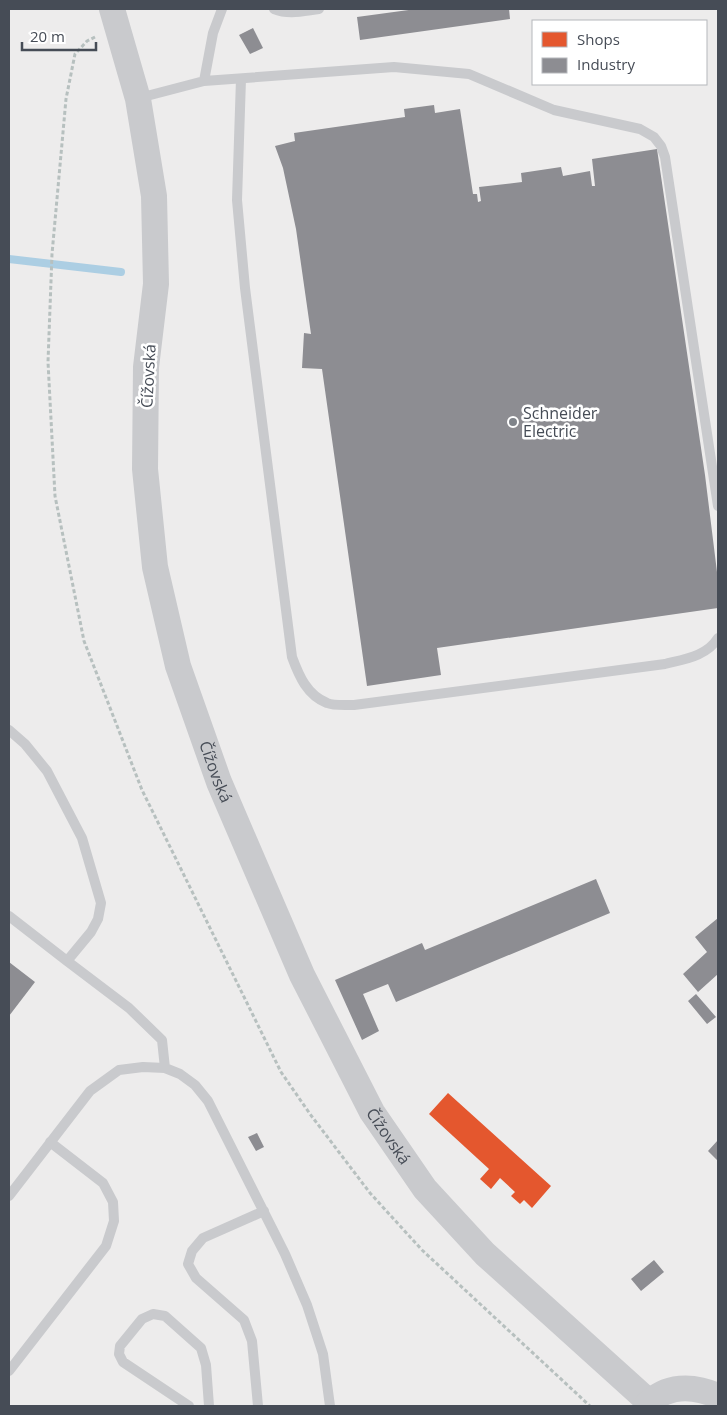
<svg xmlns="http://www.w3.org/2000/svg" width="727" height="1415" viewBox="0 0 727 1415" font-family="'Open Sans',sans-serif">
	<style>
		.shops { fill: #e4572e }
		.industry { fill: #8d8d92 }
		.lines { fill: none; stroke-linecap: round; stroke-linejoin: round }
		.stream { stroke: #accee3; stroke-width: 8 }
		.path { stroke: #b7c0bf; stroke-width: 3; stroke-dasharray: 4 2.5; stroke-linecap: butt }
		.service { stroke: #c9cacd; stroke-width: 10 }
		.tertiary { stroke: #c9cacd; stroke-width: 26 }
		.poi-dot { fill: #80848a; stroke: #fff; stroke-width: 2 }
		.labels { text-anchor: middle; stroke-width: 5; stroke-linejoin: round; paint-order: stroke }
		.street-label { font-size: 16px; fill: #464c56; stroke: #fff }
		.poi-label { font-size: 16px; fill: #464c56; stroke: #fff; text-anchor: start }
	</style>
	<rect width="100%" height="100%" fill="#edecec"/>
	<!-- shops -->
	<path class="shops" d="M448,1093L551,1186L532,1208L524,1200L520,1204L511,1196L515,1192L500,1178L491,1189L480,1179L489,1169L429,1114Z"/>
	<!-- industry -->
	<path class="industry" d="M416,9H509L510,19L360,40L357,17Z
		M253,28L263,48L250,54L239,35Z
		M434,105L435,113L460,109L473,194H477L478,202L481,201L479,187L522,182L521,173L561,167L563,176L590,171L592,186H595L592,159L657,149L705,475L718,580V608L437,648L441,675L367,686L322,369L302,368L304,333L311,334L296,229L283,168L275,146L295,141L294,133L405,117L404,109Z
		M596,879L610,913L396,1002L388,984L363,994L379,1031L362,1040L335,980L422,943L425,950Z
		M718,918V974L698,992L683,974L707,952L695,937Z
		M9,962L35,982L9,1016Z
		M696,994L716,1017L707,1024L688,1001Z
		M257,1133L264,1147L256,1151L248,1137Z
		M718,1140V1161L708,1151Z
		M654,1260L664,1272L641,1291L631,1279Z"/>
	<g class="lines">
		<!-- stream -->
		<path class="stream" d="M9,259L121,272"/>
		<!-- path -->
		<path class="path" d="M95,37L87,41L75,54L66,99L52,254L48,362L55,496L84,641L142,790L281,1072L310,1114L370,1193L422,1250L590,1406"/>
		<!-- service -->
		<path class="service" d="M274,9C289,15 303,11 319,9
			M241,79L237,200L245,288L292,657C299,676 307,695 327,703C334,706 346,705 354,705L665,664C685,659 707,656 718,638
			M204,81L213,33L222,9
			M139,98L204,81L394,67L469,74L554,110L640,129L654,137L661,146L665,157L718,506
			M9,730L25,744L47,771L82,838L101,903L98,919L91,932L67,961L129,1008L162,1040L165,1068
			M9,916L67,961
			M9,1196L90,1091L119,1070L143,1067L165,1068L180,1074L195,1085L208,1101L285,1254L307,1305L323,1354L330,1406
			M9,1371L106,1246L114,1221L113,1202L103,1183L50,1142
			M189,1406L123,1362L119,1354L120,1346L142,1319L153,1314L165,1316L201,1348L206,1365L209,1406
			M258,1406L252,1341L244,1320L196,1278L188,1264L192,1251L203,1238L264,1211"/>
		<!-- tertiary -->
		<g class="tertiary">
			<path id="s1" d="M112,9L138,99L154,196L156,284L146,367L145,469L155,567L178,666L219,782L302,975L372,1112L425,1189L485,1254L649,1402"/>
			<path d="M646,1406C666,1384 693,1385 718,1396"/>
		</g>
	</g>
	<!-- markers -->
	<circle class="poi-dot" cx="513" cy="422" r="5"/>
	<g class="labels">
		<!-- street labels -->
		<g class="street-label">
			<text transform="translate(148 376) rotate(-87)" y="6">Čížovská</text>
			<text dy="6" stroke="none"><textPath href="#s1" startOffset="778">Čížovská</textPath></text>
			<text dy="6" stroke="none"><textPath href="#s1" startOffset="1182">Čížovská</textPath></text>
		</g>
		<!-- poi labels -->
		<g class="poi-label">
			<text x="523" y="419">Schneider<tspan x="523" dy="18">Electric</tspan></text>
		</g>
	</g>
	<!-- border -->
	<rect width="727" height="1415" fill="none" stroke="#464c56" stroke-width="20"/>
	<!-- legend -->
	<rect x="532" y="20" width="175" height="65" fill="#ffffff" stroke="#b5b7bb"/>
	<rect x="542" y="32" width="25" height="15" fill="#e4572e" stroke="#b5b7bb"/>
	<text x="577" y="45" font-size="15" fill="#464c56">Shops</text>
	<rect x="542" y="58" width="25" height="15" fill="#8d8d92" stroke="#b5b7bb"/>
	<text x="577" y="70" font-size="15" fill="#464c56">Industry</text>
	<!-- scale -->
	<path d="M22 42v8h74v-8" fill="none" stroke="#464c56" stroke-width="2.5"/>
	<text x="30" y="42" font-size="15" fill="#464c56" stroke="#ffffff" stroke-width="4" paint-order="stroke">20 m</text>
</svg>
